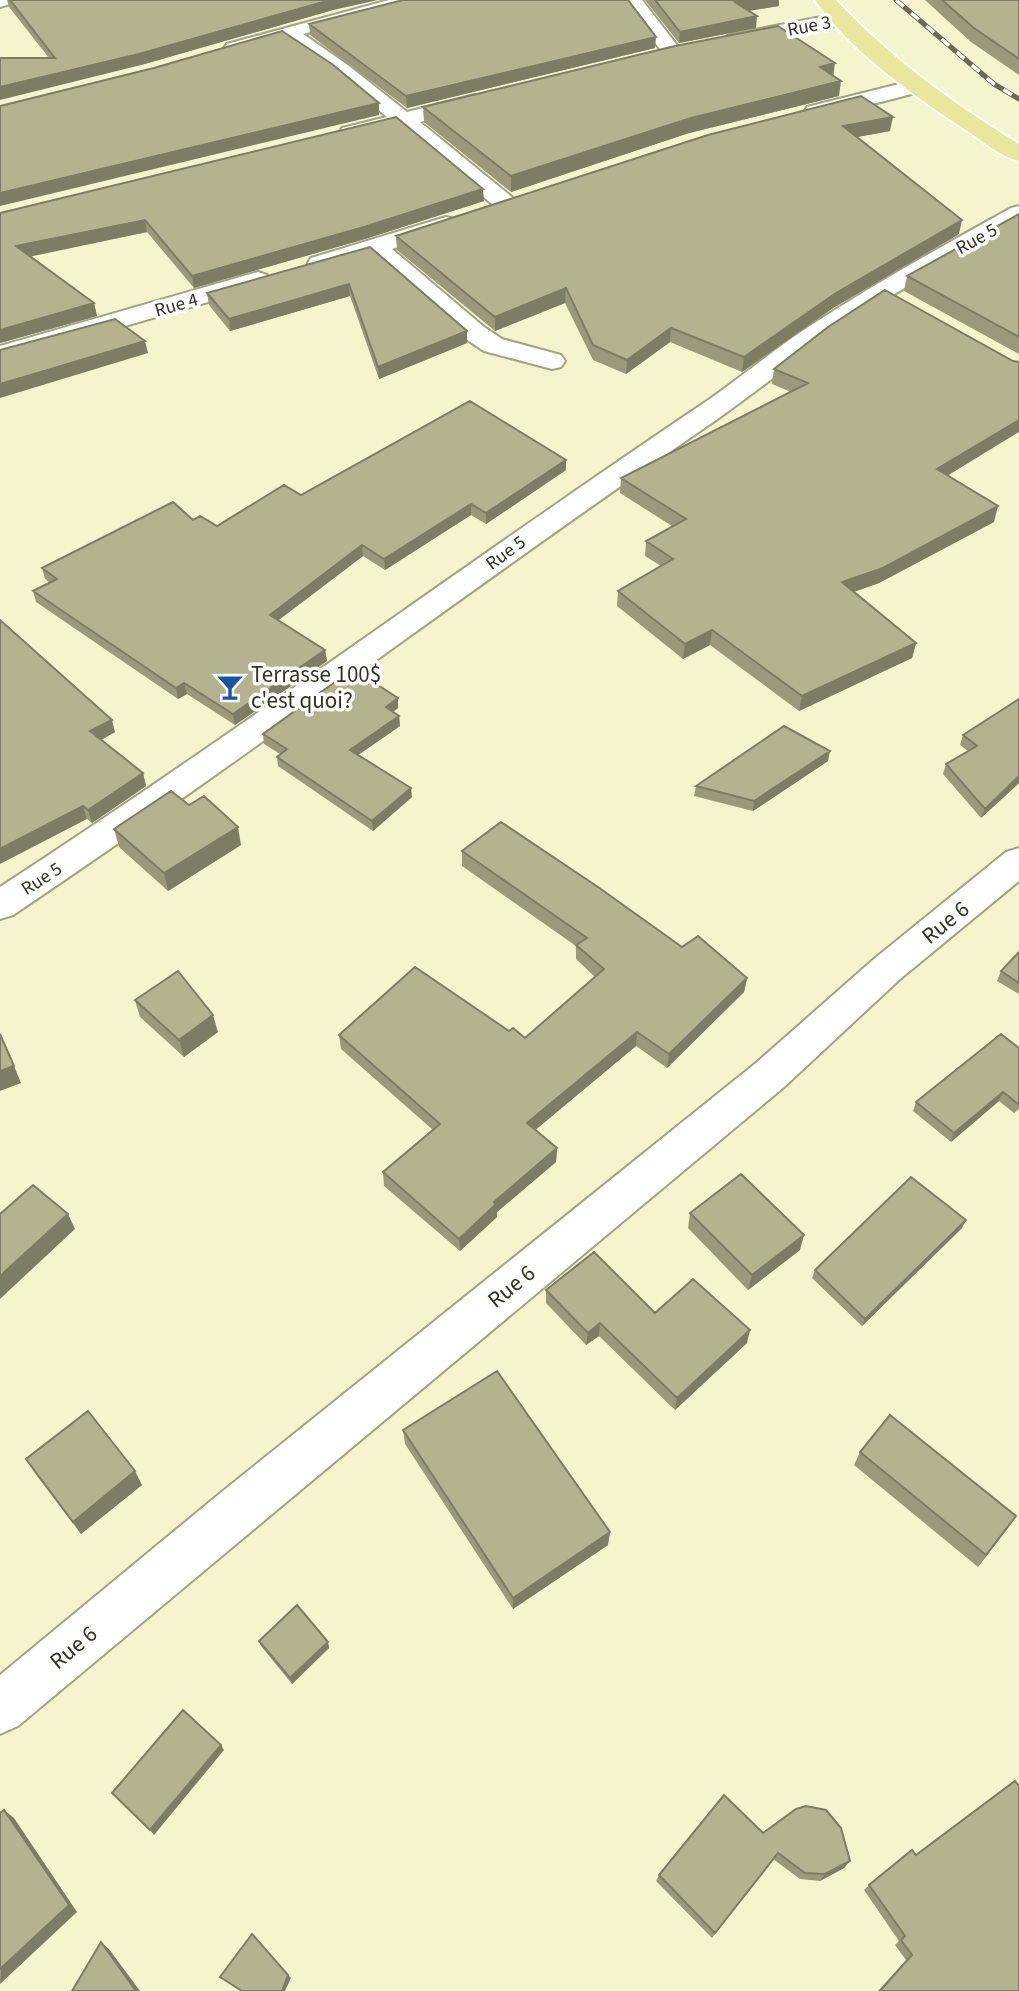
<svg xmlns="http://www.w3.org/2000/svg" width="1019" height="1991" viewBox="0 0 1019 1991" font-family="'Source Sans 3',sans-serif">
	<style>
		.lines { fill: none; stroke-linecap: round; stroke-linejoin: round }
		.minor-casing { stroke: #a3a380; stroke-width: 4 }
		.major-casing { stroke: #fff; stroke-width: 4 }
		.minor { fill: #fff; fill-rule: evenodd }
		.major { fill: #e9e69e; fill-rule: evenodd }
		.rail-casing { stroke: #6a6a55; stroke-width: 5 }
		.rail { stroke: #fff; stroke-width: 3.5; stroke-dasharray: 10; stroke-linecap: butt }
		.wall { fill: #9a9a7b }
		.shaded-wall { fill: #7d7d64 }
		.building { fill: #b3b38f; stroke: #7d7d64; stroke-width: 2 }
		.labels { text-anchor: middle; stroke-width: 7; stroke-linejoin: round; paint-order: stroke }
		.far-street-label { font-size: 19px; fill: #333325; stroke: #fff }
		.poi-label { font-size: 23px; fill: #333325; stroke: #fff; text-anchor: start }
		.street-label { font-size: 23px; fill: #333325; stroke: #fff }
	</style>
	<rect width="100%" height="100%" fill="#f4f4ce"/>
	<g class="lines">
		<defs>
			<path id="minor" d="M0,0H13L10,4L0,7Z
				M389,0H425L422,4L303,34L349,66L407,112L475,95L483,97L486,102L483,107L420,122L513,198L517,203L513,208H497L399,128L350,140L342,138L339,133L342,128L387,117L335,74L284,40L234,54L227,52L224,48L227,44Z
				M622,0H642L683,53L680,57H666Z
				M842,13L849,15L852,19L849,23L734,46L727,44L724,40L727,36L734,34Z
				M915,80L923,81L926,86L923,91L815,119L807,117L804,112L807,107Z
				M1019,206V223C953,260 886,296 824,340C788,366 753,394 716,420C479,582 251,755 13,915L0,919V887C238,732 466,563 701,405C738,380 773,350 810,326C875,283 943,246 1011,208Z
				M446,217L454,219L458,224L454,229L392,249L484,327L502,339L561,355L565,361L561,367L552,369L484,351L466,339L370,255L320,270L311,268L308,263L311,258Z
				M258,272L267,275L271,280L267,285L0,362V346Z
				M1019,848V881L900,979L784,1087L18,1726L0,1734V1675L218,1495L756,1063L874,959L1006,852Z"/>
			<path id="major" d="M815,0H836C890,58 952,103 1019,144V161C1002,157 986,144 972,134C918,99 852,53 815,0Z"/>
		</defs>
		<!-- minor casing -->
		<use href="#minor" class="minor-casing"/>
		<!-- major casing -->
		<use href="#major" class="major-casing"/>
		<!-- minor -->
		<use href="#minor" class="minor"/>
		<!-- major -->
		<use href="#major" class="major"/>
		<defs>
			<path id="rail" d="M896,0L994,84L1019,99"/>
		</defs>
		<!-- rail casing -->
		<use href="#rail" class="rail-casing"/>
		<!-- rail -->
		<use href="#rail" class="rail"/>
	</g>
	<!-- wall -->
	<path class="wall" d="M7,0H10L333,10L141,65L49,58L9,7Z
		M645,0H779V6L749,11L756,28L679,43Z
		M925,0H1019V75L971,42Z
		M309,24L655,48L407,108L310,35Z
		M833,76L839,96L689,133L511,192L424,122L423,107Z
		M890,131L857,137L959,234L833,308L742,372L670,342L626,374L593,360L565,303L495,331L397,250L396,236L708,135Z
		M484,201L365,239L194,288L147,232L30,256L94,303L97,316L0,343V213Z
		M1019,214V354L904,291L907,276Z
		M370,247L467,331V343L379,379L350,296L230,331L209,305L207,293Z
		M828,327L948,475L994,522L879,583L854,592L916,643L912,658L799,711L710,645L683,659L617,606L618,591L661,566L645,556L646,541L672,526L620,493L621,478L791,392L772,384L774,369Z
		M566,470L486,524L471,515L385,570L363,556L278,620L325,650L327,661L235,725L187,694L178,699L36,602L33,591L50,583L45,579L42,568L193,520L217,526L301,495Z
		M0,620L115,732L101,740L143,773L146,786L92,823L87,819Z
		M398,698V708L393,712L399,716L400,726L358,755L412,797L373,831L278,766L277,757L280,754L264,744L263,734Z
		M1019,699V783L981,818L943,774L946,764L968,751L960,745L963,735Z
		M828,761L753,811L694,796L696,786Z
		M114,829L241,845L168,891L119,847Z
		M462,851L682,947L747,978L744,992L667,1068L636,1046L535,1130L557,1148L556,1162L497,1212V1217L460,1251L384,1186L383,1172L433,1130L341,1049L339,1035L509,1031L525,1038L595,977L576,959V946L462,866Z
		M1019,952V994L997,981L1001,971Z
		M135,1000L218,1032L184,1057L140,1017Z
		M1019,1048V1109L1014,1113L999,1101L951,1142L913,1111L916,1102Z
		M690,1213L800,1250L748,1290L688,1228Z
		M962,1228L862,1326L812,1278L815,1270Z
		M546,1290L747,1343L675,1410L599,1336L586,1345L546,1303Z
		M403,1430L608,1545L513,1609L405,1444Z
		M860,1452L1007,1529L978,1567L854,1465Z
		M26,1459L142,1485L81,1534L34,1472Z
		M259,1641L328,1642L329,1648L292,1684L261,1646Z
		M763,1833L850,1861L844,1868L820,1881L800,1879L773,1859L712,1938L656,1881L659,1875Z
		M869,1885L1019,1991H878L906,1960L895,1945L899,1941L864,1890Z"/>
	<!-- shaded-wall -->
	<path class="shaded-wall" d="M330,0H378L333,10L141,65L0,100V87Z
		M749,0H779V6L734,13L735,2Z
		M757,16L756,28L679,43L680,32Z
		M656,37L655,48L407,108L406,96Z
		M835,63L833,78L820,67Z
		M841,81L839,96L689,133L511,192V176L691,118Z
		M379,103V115L0,206V193Z
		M893,117L890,131L841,140L843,126Z
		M483,189L484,201L365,239L194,288L192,276Z
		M145,220L147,232L19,259L16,246Z
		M962,220L959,234L833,308L742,372L744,357L836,293Z
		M349,284L350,296L230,331L229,319Z
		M566,288L565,303L495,331V317Z
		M94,303L97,316L0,343V330Z
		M671,328L670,342L626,374L627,360Z
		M467,331V343L379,379L378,367Z
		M145,341L148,353L0,398V384Z
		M1019,420V432L934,484L937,469Z
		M566,460V470L486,524V513Z
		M471,504V515L385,570L384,559Z
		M998,506L994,522L879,583L839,597L842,582Z
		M362,545L363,556L271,626L270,615Z
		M712,630L710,645L683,659L685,644Z
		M916,643L912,658L799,711L802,696Z
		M325,650L327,661L235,725L233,714Z
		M184,683L187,694L178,699L176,688Z
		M398,698V708L386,717V707Z
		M399,716L400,726L351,760L350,750Z
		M112,720L115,732L94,744L90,731Z
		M830,751L828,761L753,811L754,801Z
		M143,773L146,786L92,823L88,810Z
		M1019,776V783L981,818L985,809Z
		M411,788L412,797L373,831L372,821Z
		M83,806L87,819L0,864V849Z
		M238,827L241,845L168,891L164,873Z
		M747,978L744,992L667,1068L669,1054Z
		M213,1015L218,1032L184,1057L179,1040Z
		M637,1032L636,1046L527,1137V1123Z
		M14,1066L21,1083L0,1091V1071Z
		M1003,1092L999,1101L951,1142L954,1133Z
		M557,1148L556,1162L497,1212V1217L460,1251L459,1239L494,1202Z
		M68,1214L75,1229L0,1299V1276Z
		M966,1220L962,1228L862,1326L865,1319Z
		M804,1235L800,1250L748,1290L752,1275Z
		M600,1323L599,1336L586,1345L588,1333Z
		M750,1330L747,1343L675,1410L677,1398Z
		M135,1471L142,1485L81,1534L73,1522Z
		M1016,1516L1007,1529L978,1567L986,1555Z
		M610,1532L608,1545L513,1609V1598Z
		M328,1642L329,1648L292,1684L290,1678Z
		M221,1745L224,1750L154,1835L150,1830Z
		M4,1810L14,1818L77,1912L0,1984Z
		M850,1861L844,1868L820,1881L825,1874Z
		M101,1942L109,1949L140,1991H136Z
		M288,1975L291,1978L285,1991H282Z"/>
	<!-- building -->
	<path class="building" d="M10,0H330L139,54L0,87V58H55Z
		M403,0H628L656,37L406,96L309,24Z
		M655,0H749L735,2L757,16L680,32Z
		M942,0H1019V59L974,28Z
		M778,26L835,63L820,67L841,81L691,118L511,176L423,107L675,46Z
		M282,31L332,64L379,103L0,193V106L154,68Z
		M861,96L893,117L843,126L962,220L836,293L744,357L671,328L627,360L593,345L566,288L495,317L396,236L708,135Z
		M396,117L483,189L364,227L192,276L145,220L16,246L94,303L0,330V213Z
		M1019,214V337L907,276Z
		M370,247L467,331L378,367L349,284L229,319L207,293Z
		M885,290L1013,361L1019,362V420L937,469L998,506L883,568L842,582L916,643L802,696L712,630L685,644L618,591L673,559L646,541L686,519L621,478L808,383L774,369L828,327Z
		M115,319L145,341L0,384V350Z
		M470,401L566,460L486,513L471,504L384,559L362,545L270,615L325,650L233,714L184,683L176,688L33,591L57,579L42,568L173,502L193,520L200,516L217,526L284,485L301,495Z
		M0,620L112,720L90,731L143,773L88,810L83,806L0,849Z
		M353,669L398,698L386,707L399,716L350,750L411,788L372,821L277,757L287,749L263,734Z
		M1019,699V776L985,809L946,764L977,746L963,735Z
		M784,726L830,751L754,801L696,786Z
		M171,791L189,805L204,796L238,827L164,873L114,829Z
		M501,822L598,887L682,947L698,936L747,978L669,1054L637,1032L527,1123L557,1148L494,1202L496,1204L459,1239L383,1172L440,1124L339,1035L415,967L509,1031L513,1028L525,1038L604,969L576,945L587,938L462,851Z
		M1019,952V983L1001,971Z
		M178,971L213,1015L179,1040L135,1000Z
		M0,1034L14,1066L0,1071Z
		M1001,1034L1019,1048V1104H1018L1003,1092L954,1133L916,1102Z
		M741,1174L804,1235L752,1275L690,1213Z
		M911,1177L966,1220L865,1319L815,1270Z
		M33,1185L68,1214L0,1276V1214Z
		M594,1252L655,1313L693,1279L750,1330L677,1398L600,1323L588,1333L546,1290Z
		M497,1371L610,1532L513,1598L403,1430Z
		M88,1411L135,1471L73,1522L26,1459Z
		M890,1415L1016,1516L986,1555L860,1452Z
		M297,1605L328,1642L290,1678L259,1641Z
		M183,1710L221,1745L150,1830L112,1793Z
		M1015,1781L1019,1786V1991H880L912,1955L901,1940L905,1936L869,1885L912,1850L916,1855Z
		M724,1795L763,1833L796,1809L806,1806L826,1810L841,1828L850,1861L825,1874L805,1873L778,1853L715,1933L659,1875Z
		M4,1810L69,1905L0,1969V1813Z
		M252,1934L288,1975L282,1991H242L220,1977Z
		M101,1942L136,1991H72Z"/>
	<!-- icons -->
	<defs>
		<symbol id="bar-bare" viewBox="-9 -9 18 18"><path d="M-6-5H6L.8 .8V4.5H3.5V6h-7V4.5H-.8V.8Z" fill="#1954a5" stroke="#fff" stroke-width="2.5" paint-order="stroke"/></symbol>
	</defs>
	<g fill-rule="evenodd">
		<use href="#bar-bare" x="211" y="668" width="38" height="38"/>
	</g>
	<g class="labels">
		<!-- far-street labels -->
		<g class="far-street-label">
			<text transform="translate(809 25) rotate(-11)" y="7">Rue 3</text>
			<text transform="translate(976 238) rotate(-29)" y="7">Rue 5</text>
			<text transform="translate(176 304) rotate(-16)" y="7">Rue 4</text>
			<text transform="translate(505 552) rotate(-36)" y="7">Rue 5</text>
			<text transform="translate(41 878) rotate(-33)" y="7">Rue 5</text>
		</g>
		<!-- poi labels -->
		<g class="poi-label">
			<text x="251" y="682">Terrasse 100$<tspan x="251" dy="26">c'est quoi?</tspan></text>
		</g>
		<!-- street labels -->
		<g class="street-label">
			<text transform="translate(945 922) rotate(-39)" y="8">Rue 6</text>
			<text transform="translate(511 1286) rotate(-39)" y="8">Rue 6</text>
			<text transform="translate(73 1647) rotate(-40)" y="8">Rue 6</text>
		</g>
	</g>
</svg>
